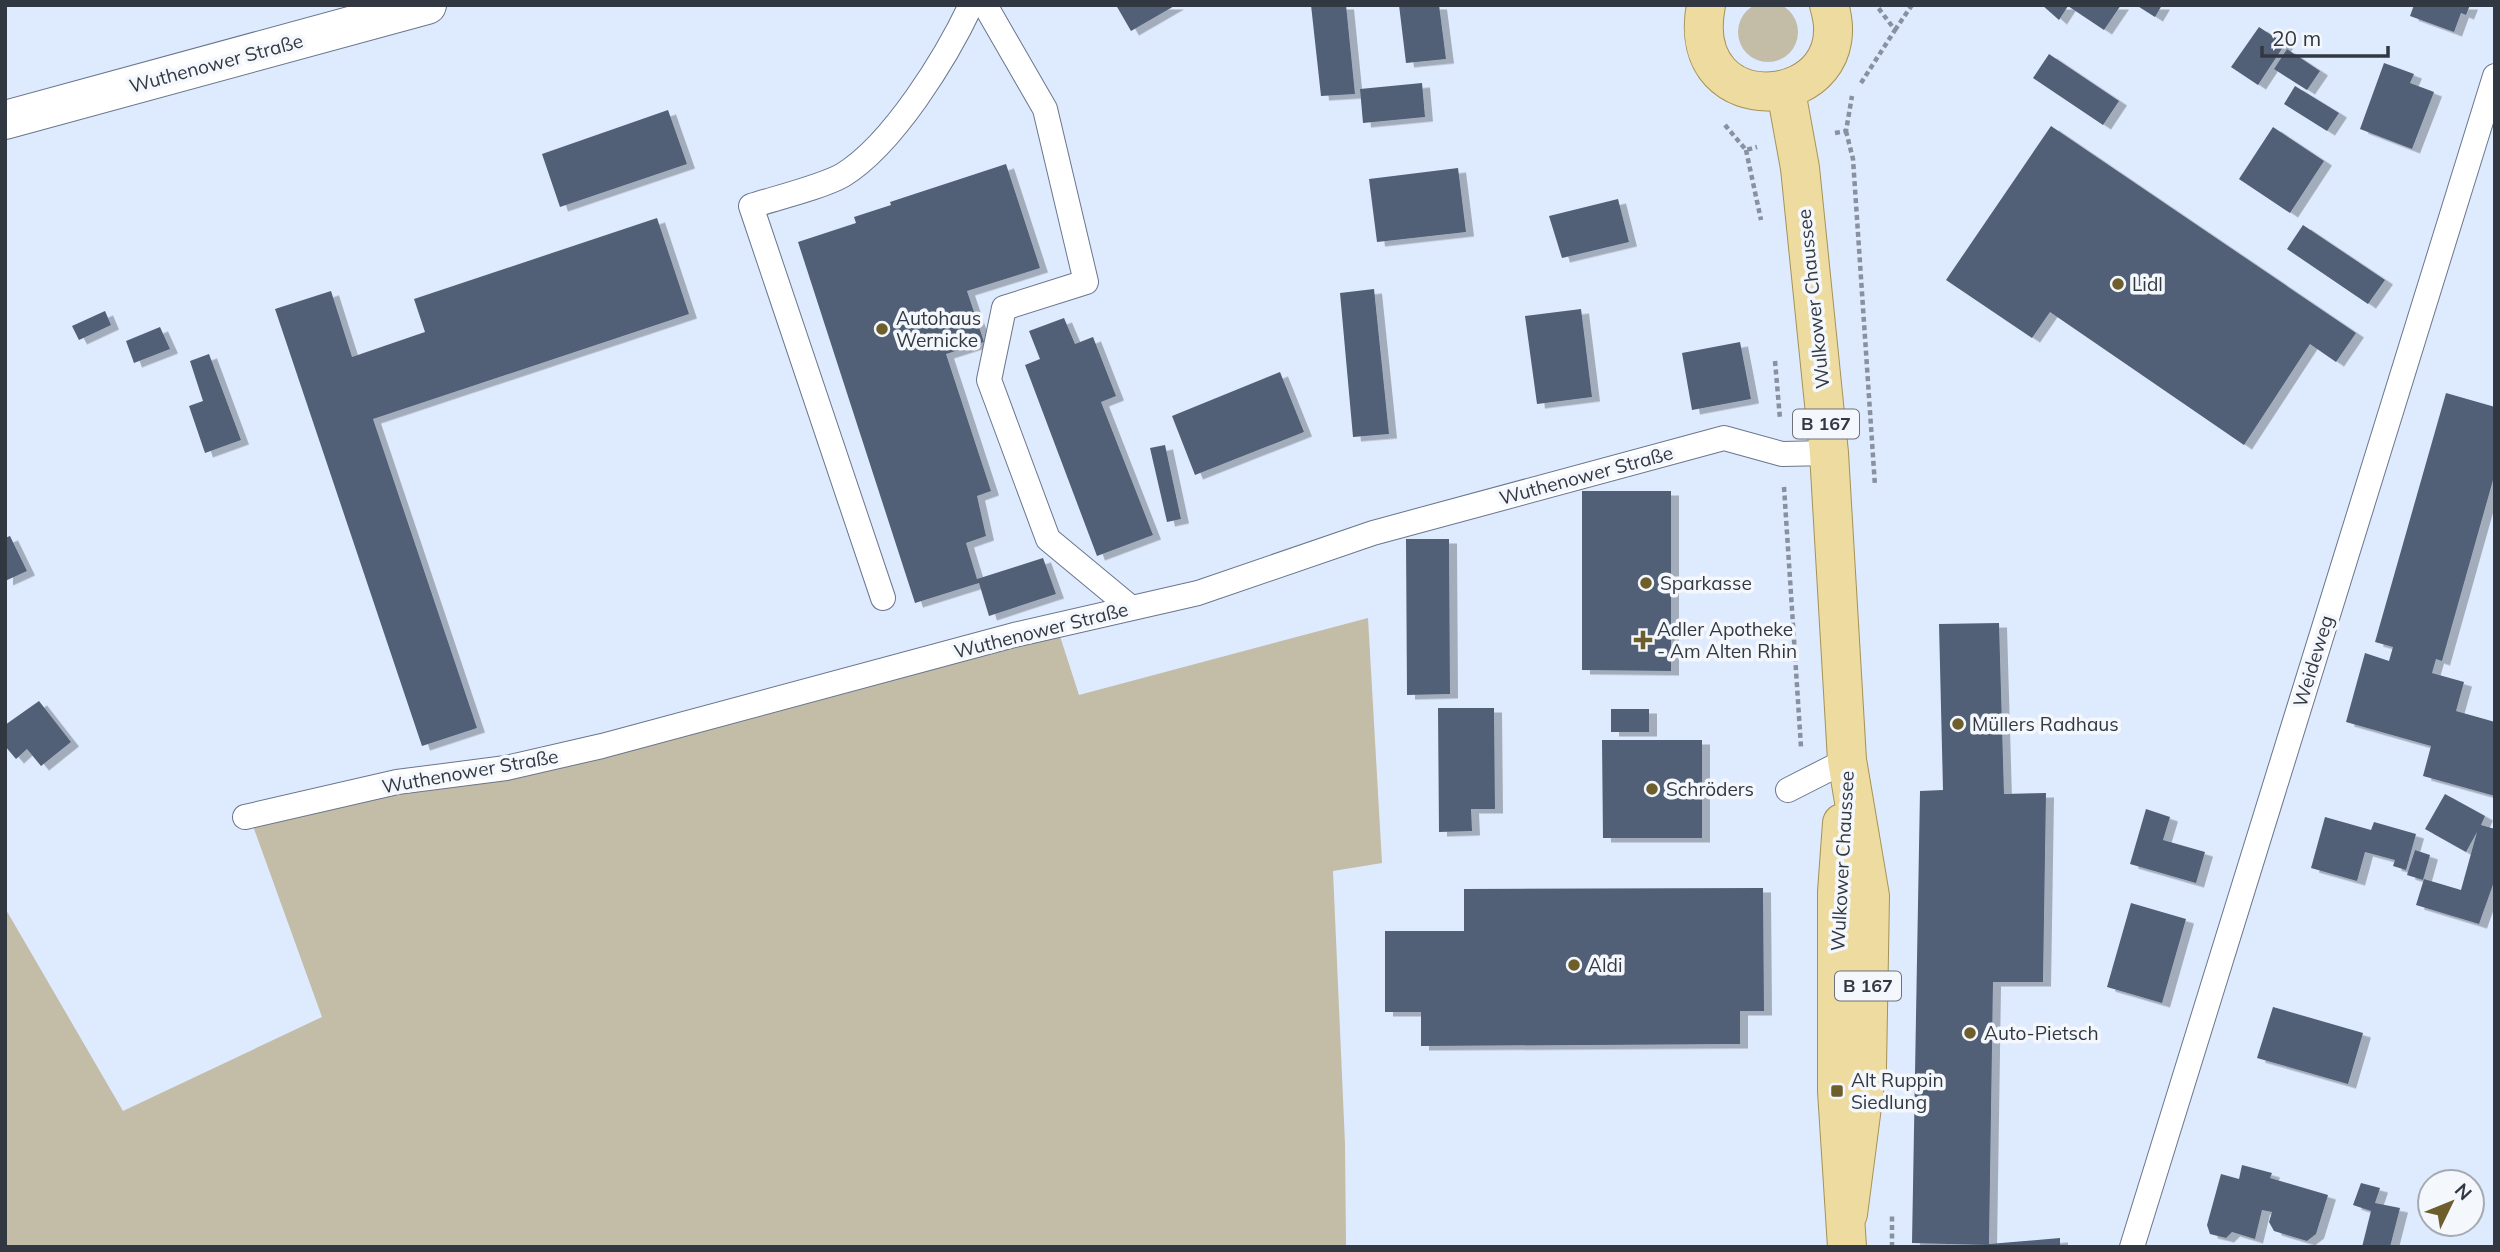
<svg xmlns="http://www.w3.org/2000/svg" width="2500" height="1252" viewBox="0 0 2500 1252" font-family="Mulish,sans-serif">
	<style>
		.green { fill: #c3bca7 }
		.building { fill: #516076; filter: url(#shadow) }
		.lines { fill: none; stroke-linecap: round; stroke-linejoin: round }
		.lane-casing { stroke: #69768c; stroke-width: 26 }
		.street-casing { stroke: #69768c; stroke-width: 40 }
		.primary-casing { stroke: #a49256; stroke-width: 40 }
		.path { stroke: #8891a0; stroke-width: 4.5; stroke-dasharray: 5 3.5; stroke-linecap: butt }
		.lane { stroke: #fff; stroke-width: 24 }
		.street { stroke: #fff; stroke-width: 38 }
		.primary { stroke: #eedba0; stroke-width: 38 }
		.poi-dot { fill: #6e5e2b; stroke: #f4f7fc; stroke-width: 2.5 }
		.labels { text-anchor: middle; stroke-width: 7; stroke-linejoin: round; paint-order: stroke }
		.shield { fill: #f4f7fc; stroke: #6c717a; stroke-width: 2 }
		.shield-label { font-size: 18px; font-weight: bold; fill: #323842 }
		.street-label { font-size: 19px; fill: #323842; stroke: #f4f7fc }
		.poi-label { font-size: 19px; fill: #323842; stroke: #f4f7fc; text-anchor: start }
	</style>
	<defs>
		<filter id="shadow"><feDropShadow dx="8" dy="4.5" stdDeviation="0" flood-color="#0004"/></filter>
	</defs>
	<rect width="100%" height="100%" fill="#deeafe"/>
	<!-- green -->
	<path class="green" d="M1738 32a30 30 0 1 1 60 0a30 30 0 1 1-60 0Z
		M1368,618L1382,863L1333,871L1345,1144L1346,1247H5V908L123,1111L322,1017L249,815L1057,627L1079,695Z"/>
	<!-- building -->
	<path class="building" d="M1116,5H1176L1131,31Z
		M1311,5H1346L1355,94L1321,96Z
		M1399,5H1439L1446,59L1406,63Z
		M2042,5H2121L2104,30L2068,6L2059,20Z
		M2136,5H2162L2155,17Z
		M2414,5H2470L2466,15L2461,13L2454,32L2410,16Z
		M2259,27L2285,44L2258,85L2231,67Z
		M2287,49L2320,71L2307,90L2274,69Z
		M2049,54L2119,101L2103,125L2033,78Z
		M2384,63L2414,74L2410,83L2434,92L2412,149L2360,129Z
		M1422,83L1425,117L1363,123L1360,89Z
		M2295,86L2339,113L2327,131L2284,104Z
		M668,110L687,164L560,207L542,154Z
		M2051,126L2356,333L2336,362L2310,344L2244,445L2050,312L2032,338L1946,280Z
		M2273,127L2324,161L2290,213L2239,179Z
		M1006,164L1040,268L967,291L984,342L946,354L991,491L977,496L986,536L966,543L977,579L1043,558L1056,594L989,616L979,583L915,603L798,242L856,223L854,217L891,205L890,202Z
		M1458,168L1466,232L1377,242L1369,179Z
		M1618,199L1629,242L1562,258L1549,216Z
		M657,218L689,314L373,419L477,728L422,746L275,309L331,291L352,357L425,332L414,299Z
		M2303,225L2385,280L2368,304L2287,249Z
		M1374,289L1389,434L1353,437L1340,293Z
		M1581,309L1592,397L1537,404L1525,316Z
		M105,311L111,325L79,340L72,326Z
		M1064,318L1075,344L1093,337L1116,396L1101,402L1153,535L1097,556L1025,365L1040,359L1029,331Z
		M160,327L170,349L134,363L126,341Z
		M1740,342L1751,399L1692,410L1682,353Z
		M209,354L241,440L205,453L189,406L203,401L190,361Z
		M1280,372L1304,432L1195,475L1172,416Z
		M2446,393L2495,407V473L2442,661L2436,659L2432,673L2464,682L2456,711L2495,722V796L2423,776L2431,746L2346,722L2365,653L2389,661L2393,647L2375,642Z
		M1165,445L1181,519L1167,522L1150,448Z
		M1582,491H1671V671L1582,670Z
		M10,536L27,571L5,581V538Z
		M1406,539H1449L1450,694L1407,695Z
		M1999,623L2004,794L2046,793L2043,982H1993L1989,1244L2060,1238V1247L1912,1243L1920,791L1943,790L1939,624Z
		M39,701L71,742L41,766L27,749L16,759L5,746V725Z
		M1438,708H1494L1495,809H1471L1472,831L1439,832Z
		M1611,709H1649V732H1611Z
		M1602,740H1702V838H1603Z
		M2445,794L2485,816L2481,825L2495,829V879L2479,924L2416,905L2424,879L2461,890L2477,832L2466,852L2425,829Z
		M2146,809L2170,817L2163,840L2205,852L2196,883L2130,864Z
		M2325,817L2371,830L2374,822L2416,834L2406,870L2393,866L2395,860L2365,852L2357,881L2311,868Z
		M2415,850L2430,855L2423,880L2407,875Z
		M1763,888L1764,1011H1740V1044L1421,1046V1012H1385V931H1464V889Z
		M2131,903L2186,919L2162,1003L2107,987Z
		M2273,1007L2363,1033L2348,1084L2257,1058Z
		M2242,1165L2272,1173L2270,1178L2328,1195L2316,1234L2307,1241L2274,1231L2269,1222L2272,1212L2262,1210L2255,1239L2232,1232L2226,1238L2210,1234L2207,1225L2221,1174L2239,1179Z
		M2361,1183L2380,1188L2375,1203L2400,1208L2390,1247H2362L2371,1211L2353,1205Z"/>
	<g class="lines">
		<defs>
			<path id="lane" d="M985,5L1045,109L1086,282L1004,308L989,380L1048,539L1130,607
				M883,598L751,206C776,198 822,187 843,175C893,144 946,58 971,5
				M1788,790L1847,760
				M245,817L397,782L506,768L602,746L1014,635L1198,593L1373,533L1724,438L1782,454L1829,453
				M2132,1247L2495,76"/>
			<path id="street" d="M5,120L427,5"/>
			<path id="primary" d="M1706,5C1682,129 1862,111 1829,5
				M1786,91L1800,168L1829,453L1847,760L1870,896L1867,1068L1848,1214
				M1842,823L1837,892V1091L1847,1247"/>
		</defs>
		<!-- lane casing -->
		<use href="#lane" class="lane-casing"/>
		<!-- street casing -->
		<use href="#street" class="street-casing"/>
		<!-- primary casing -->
		<use href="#primary" class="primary-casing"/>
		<!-- path -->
		<path class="path" d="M1895,30L1912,5
			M1861,83L1895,30L1876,5
			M1725,125L1746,150L1757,147
			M1846,131L1853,159L1875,486
			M1835,133L1846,131L1852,96
			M1746,150L1761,220
			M1775,361L1780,419
			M1784,487L1801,747
			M1892,1247V1214"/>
		<!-- lane -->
		<use href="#lane" class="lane"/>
		<!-- street -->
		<use href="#street" class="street"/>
		<!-- primary -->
		<use href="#primary" class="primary"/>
	</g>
	<!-- markers -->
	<g class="poi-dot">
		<circle cx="2118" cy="284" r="7"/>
		<circle cx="882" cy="329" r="7"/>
		<circle cx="1646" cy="583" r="7"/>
		<path d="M1639.5 629.5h7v7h7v7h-7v7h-7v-7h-7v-7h7z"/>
		<circle cx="1958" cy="724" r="7"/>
		<circle cx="1652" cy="789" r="7"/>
		<circle cx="1574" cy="965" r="7"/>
		<circle cx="1970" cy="1033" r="7"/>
		<rect x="1830" y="1084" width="14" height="14" rx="3.5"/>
	</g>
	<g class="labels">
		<!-- shield labels -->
		<g class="shield">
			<rect x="1793" y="409.5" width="66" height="29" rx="5"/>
			<rect x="1835" y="971.5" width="66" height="29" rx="5"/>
		</g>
		<g class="shield-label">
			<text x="1826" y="430">B 167</text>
			<text x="1868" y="992">B 167</text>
		</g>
		<!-- street labels -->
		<g class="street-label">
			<text transform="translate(216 63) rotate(-15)" y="7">Wuthenower Straße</text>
			<text transform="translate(1813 299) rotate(-96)" y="7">Wulkower Chaussee</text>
			<text transform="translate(1586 475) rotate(-15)" y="7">Wuthenower Straße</text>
			<text transform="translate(1041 630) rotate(-14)" y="7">Wuthenower Straße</text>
			<text transform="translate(2313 661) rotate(-73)" y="7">Weideweg</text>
			<text transform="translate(470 771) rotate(-10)" y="7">Wuthenower Straße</text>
			<text transform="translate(1842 861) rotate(-87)" y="7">Wulkower Chaussee</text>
		</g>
		<!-- poi labels -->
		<g class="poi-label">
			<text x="2132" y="291">Lidl</text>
			<text x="896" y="325">Autohaus<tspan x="896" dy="22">Wernicke</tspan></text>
			<text x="1660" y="590">Sparkasse</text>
			<text x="1657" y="636">Adler Apotheke<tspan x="1657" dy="22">- Am Alten Rhin</tspan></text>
			<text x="1972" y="731">Müllers Radhaus</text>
			<text x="1666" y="796">Schröders</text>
			<text x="1588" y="972">Aldi</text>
			<text x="1984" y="1040">Auto-Pietsch</text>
			<text x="1851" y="1087">Alt Ruppin<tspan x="1851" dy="22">Siedlung</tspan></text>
		</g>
	</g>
	<!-- border -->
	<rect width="2500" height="1252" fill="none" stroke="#323842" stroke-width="14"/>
	<!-- north arrow -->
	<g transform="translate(2451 1203) rotate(47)"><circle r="33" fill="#f4f7fc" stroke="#a6abb2" stroke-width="2"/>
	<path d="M0-5L12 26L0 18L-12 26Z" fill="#6e5e2b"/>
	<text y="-10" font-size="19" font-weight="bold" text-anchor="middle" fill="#323842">N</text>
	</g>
	<!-- scale -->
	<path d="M2262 46v10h126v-10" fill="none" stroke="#323842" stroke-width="3.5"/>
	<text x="2272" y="46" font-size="21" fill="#323842" stroke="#f4f7fc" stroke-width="5" paint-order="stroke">20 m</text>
</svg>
